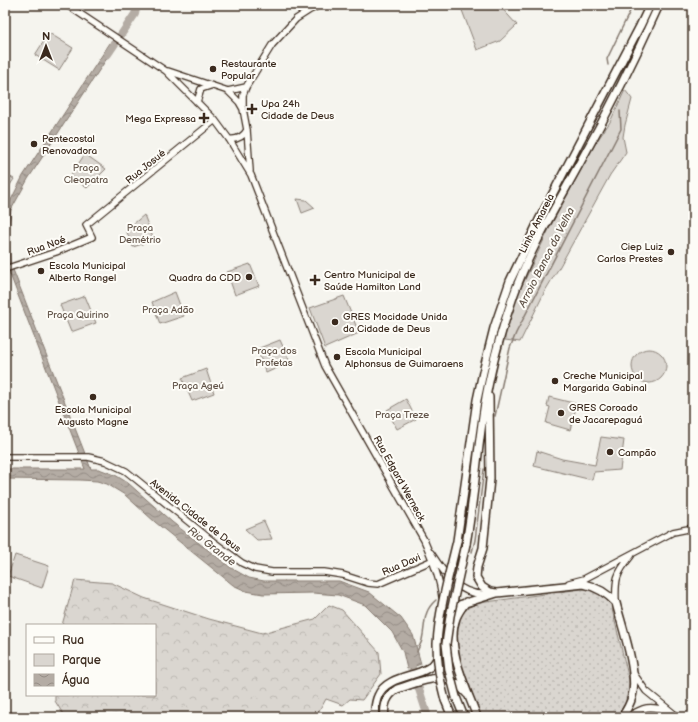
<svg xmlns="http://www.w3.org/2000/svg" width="698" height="722" viewBox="0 0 698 722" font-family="'Balsamiq Sans',sans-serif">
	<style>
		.grass { fill: url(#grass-dots); stroke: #8a8077 }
		.forest { fill: url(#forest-crowns); stroke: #8a8077 }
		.park { fill: #dad6d0; stroke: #8a8077 }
		.water { fill: url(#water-waves); stroke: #84786e }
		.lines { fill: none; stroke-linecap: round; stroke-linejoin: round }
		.stream { stroke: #84786e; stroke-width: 1.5 }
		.river { stroke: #b4aca4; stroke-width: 8 }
		.secondary-casing { stroke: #3b2a1e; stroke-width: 8 }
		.highway-casing { stroke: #3b2a1e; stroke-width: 10 }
		.secondary { stroke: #fdfcf7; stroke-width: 5.5 }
		.highway { stroke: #fdfcf7; stroke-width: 7 }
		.highway-bridge-casing { stroke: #3b2a1e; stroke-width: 10; stroke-linecap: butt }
		.highway-bridge { stroke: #fdfcf7; stroke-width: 7 }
		.poi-dot { fill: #3b2a1e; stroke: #fdfcf7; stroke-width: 1.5 }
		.labels { text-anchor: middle; stroke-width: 4; stroke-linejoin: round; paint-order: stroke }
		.poi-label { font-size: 10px; fill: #3b2a1e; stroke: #fdfcf7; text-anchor: start }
		.street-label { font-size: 10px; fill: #3b2a1e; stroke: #fdfcf7 }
		.park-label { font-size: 10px; fill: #63554a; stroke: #fdfcf7 }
		.water-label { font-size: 11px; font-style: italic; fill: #65584d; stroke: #fdfcf7 }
	</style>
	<defs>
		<pattern id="grass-dots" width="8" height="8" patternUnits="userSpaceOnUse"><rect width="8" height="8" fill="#dad6d0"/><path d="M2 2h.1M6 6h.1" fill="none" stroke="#bcb8b2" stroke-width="1.8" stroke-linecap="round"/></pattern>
		<pattern id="forest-crowns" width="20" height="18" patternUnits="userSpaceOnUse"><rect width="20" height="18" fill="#dad6d0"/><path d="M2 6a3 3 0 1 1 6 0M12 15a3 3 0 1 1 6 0" fill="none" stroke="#bcb8b2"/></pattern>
		<pattern id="water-waves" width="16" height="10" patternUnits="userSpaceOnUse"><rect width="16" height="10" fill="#b4aca4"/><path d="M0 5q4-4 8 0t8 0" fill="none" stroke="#948c85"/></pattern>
	</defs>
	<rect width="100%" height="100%" fill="#f5f4ee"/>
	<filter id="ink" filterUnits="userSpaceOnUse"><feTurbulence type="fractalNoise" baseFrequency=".025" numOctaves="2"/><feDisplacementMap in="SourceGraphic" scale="8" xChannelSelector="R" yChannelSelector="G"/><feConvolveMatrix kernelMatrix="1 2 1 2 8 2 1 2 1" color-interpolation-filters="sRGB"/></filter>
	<g filter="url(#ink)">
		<!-- grass -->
		<path class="grass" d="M581,589C595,590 604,594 611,605L629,680V688L625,704L616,717H481L458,655C456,641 455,619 467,609C470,606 475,604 479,603Z"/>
		<!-- forest -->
		<path class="forest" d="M75,580L112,583L144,598L209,619L262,633L315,619L329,605L342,610L379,652L381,674L362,700L350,699L343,705L326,699L316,717H65L55,701V695H155V625H62Z"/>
		<!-- park -->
		<path class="park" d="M460,5H499L517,25L500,41L477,50Z
			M49,33L73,48L59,70L35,55Z
			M625,90L632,99L625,125L623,137L626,152L610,175L560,266L545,291L520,342L505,340L504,329L513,311L515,297L520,290L550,227L597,141L610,122Z
			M85,154L106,169L87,188L70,176Z
			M5,174L14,179L8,188L5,186Z
			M297,199L306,200L315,208L302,213Z
			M144,215L154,240L133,247L126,230Z
			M250,264L259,286L235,295L227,272Z
			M175,292L184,316L160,324L152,302Z
			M85,296L96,323L71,332L60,305Z
			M344,296L359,333L325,348L310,308Z
			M280,340L290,362L266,373L257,349Z
			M632 366a17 17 0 1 1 34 0a17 17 0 1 1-34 0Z
			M206,369L214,393L192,401L182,378Z
			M549,397L577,404L570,430L546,423L550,407L547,406Z
			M406,399L416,419L397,429L387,410Z
			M601,437L624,440L620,470L594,472L592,480L534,466L537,451L562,459L595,465Z
			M264,521L272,539L257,540L245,529Z
			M15,555L49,566L42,588L8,576Z"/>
		<!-- water -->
		<path class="water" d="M110,43L115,46L28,179L11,210L8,232L10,262L91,469H99L115,475L128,483L172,522L231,568L249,578L264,581H339L369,592L401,618L413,635L421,664L407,669L403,652L392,632L365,605L338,595L313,593L263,594L246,591L233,585L155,522L125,495L107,484L97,481L80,480L5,479V469H85L6,264L5,223L7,208L23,176Z"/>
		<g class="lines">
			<!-- stream -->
			<path class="stream" d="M608,65L607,59L633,5
				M495,416L510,348L516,333L621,129L620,111
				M472,552L475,540L484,469
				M417,652C418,648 421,644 422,640C426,623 422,612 436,600"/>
			<!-- river -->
			<path class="river" d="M108,54L135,14L137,5
				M409,658L428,717"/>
			<defs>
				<path id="secondary" d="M67,5L166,71L215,120L229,139L251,175L325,366L424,540C431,556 440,580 442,597
					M168,71L228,91L239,102L243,109L247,130L250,171
					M228,91L246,87
					M197,102L201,89L210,86
					M243,107V95L246,87L272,45L296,19L310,10L320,5
					M229,139C237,140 243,137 247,130
					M5,269L56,252L92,237L86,225L215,120
					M5,457H88L105,461L126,471L211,540L242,563L255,569L272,572H324L343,575L368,583L378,584L431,561
					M431,553C444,573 459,596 486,594
					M569,583L584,579L673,532L693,528
					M616,603C615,579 616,574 631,556
					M634,674L646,691L678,717
					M627,717C644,707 649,705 668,711"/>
				<path id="highway" d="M489,397L490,479L483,548L477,567L476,577L482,587L490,592L496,593
					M457,541L477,400L483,372L494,328L510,281L540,218L640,26L650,5
					M466,544C474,499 477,454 484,409C490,370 501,331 514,294C531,246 559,202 583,157C611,107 636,56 659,5
					M466,602C462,607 458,613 456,618C445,648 467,689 477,717
					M456,697L464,717
					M445,700L452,717
					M374,717C375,710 375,702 378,696C384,680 406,677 420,672C425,670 432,667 435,662C448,646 433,621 456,606L497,593L584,584C597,587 607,593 616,603C622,627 639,674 632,697C630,705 626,711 622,717
					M385,717C383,704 387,696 397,689C423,681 446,667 467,694"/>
			</defs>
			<!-- secondary casing -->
			<use href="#secondary" class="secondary-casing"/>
			<!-- highway casing -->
			<use href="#highway" class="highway-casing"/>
			<!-- secondary -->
			<use href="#secondary" class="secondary"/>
			<!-- highway -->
			<use href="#highway" class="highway"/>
			<defs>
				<path id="highway-bridge" d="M456,697L449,670L446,644L450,616L466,544
					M445,700C440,682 437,663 437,644C439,609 449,575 457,541"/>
			</defs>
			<!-- highway-bridge casing -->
			<use href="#highway-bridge" class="highway-bridge-casing"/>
			<!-- highway-bridge -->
			<use href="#highway-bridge" class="highway-bridge"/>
		</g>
	</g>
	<!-- markers -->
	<g class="poi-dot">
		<circle cx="213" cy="69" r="4"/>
		<path d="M250 103h4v4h4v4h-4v4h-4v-4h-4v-4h4z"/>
		<path d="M202 112h4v4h4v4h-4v4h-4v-4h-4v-4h4z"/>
		<circle cx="34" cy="144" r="4"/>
		<circle cx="671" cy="252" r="4"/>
		<circle cx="41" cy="271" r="4"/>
		<circle cx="249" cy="277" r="4"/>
		<path d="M313 274h4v4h4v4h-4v4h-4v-4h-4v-4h4z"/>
		<circle cx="335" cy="322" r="4"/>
		<circle cx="337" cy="357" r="4"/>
		<circle cx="555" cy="381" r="4"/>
		<circle cx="93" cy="397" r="4"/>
		<circle cx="561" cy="413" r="4"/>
		<circle cx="610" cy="452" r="4"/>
	</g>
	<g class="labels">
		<!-- poi labels -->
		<g class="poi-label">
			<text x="221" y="67">Restaurante<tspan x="221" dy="12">Popular</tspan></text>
			<text x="261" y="107">Upa 24h<tspan x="261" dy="12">Cidade de Deus</tspan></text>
			<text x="196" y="122" text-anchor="end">Mega Expressa</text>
			<text x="42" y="142">Pentecostal<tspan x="42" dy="12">Renovadora</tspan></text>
			<text x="663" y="250" text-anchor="end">Ciep Luiz<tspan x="663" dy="12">Carlos Prestes</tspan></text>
			<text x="49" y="269">Escola Municipal<tspan x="49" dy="12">Alberto Rangel</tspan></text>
			<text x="324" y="278">Centro Municipal de<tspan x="324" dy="12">Saúde Hamilton Land</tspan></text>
			<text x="241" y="281" text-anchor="end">Quadra da CDD</text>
			<text x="343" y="320">GRES Mocidade Unida<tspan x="343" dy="12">da Cidade de Deus</tspan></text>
			<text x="345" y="355">Escola Municipal<tspan x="345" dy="12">Alphonsus de Guimaraens</tspan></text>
			<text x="563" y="379">Creche Municipal<tspan x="563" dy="12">Margarida Gabinal</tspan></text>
			<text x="569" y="411">GRES Coroado<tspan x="569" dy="12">de Jacarepaguá</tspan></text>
			<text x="93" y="413" text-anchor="middle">Escola Municipal<tspan x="93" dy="12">Augusto Magne</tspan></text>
			<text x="618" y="456">Campão</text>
		</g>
		<!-- street labels -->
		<g class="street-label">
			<text transform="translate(145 166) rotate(-39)" y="4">Rua Josué</text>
			<text transform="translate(536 223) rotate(-63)" y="4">Linha Amarela</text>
			<text transform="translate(46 245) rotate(-20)" y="4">Rua Noé</text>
			<text transform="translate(400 478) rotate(61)" y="4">Rua Edgard Werneck</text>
			<text transform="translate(196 515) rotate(38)" y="4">Avenida Cidade de Deus</text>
			<text transform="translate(401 564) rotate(-23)" y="4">Rua Davi</text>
		</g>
		<!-- park labels -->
		<g class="park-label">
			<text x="86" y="171">Praça<tspan x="86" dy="12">Cleopatra</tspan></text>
			<text x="140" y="231">Praça<tspan x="140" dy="12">Demétrio</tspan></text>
			<text x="168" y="313">Praça Adão</text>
			<text x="78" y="318">Praça Quirino</text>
			<text x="274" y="354">Praça dos<tspan x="274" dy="12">Profetas</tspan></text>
			<text x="198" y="389">Praça Ageú</text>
			<text x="402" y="418">Praça Treze</text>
		</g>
		<!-- water labels -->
		<g class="water-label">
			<text transform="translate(546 257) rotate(-63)" y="4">Arroio Banca da Velha</text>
			<text transform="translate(212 546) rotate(37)" y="4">Rio Grande</text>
		</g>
	</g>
	<!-- margin -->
	<rect width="698" height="722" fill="none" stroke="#fdfcf7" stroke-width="20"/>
	<rect x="10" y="10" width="678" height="702" fill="none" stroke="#3b2a1e" stroke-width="1.5" filter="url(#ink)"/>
	<!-- legend -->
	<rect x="26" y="624" width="130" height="72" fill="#fdfcf7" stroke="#afa8a0"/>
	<rect x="34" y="637" width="20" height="6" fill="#fdfcf7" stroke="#afa8a0"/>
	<text x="62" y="644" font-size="12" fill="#3b2a1e">Rua</text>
	<rect x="34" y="654" width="20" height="12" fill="#dad6d0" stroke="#afa8a0"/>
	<text x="62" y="664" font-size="12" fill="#3b2a1e">Parque</text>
	<rect x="34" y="674" width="20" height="12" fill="url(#water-waves)" stroke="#afa8a0"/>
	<text x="62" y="684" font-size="12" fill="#3b2a1e">Água</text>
	<!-- north arrow -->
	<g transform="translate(46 46)" stroke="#fdfcf7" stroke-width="3" paint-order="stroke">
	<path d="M0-3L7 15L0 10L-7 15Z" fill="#3b2a1e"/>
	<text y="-6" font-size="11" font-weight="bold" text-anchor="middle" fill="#3b2a1e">N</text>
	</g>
</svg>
